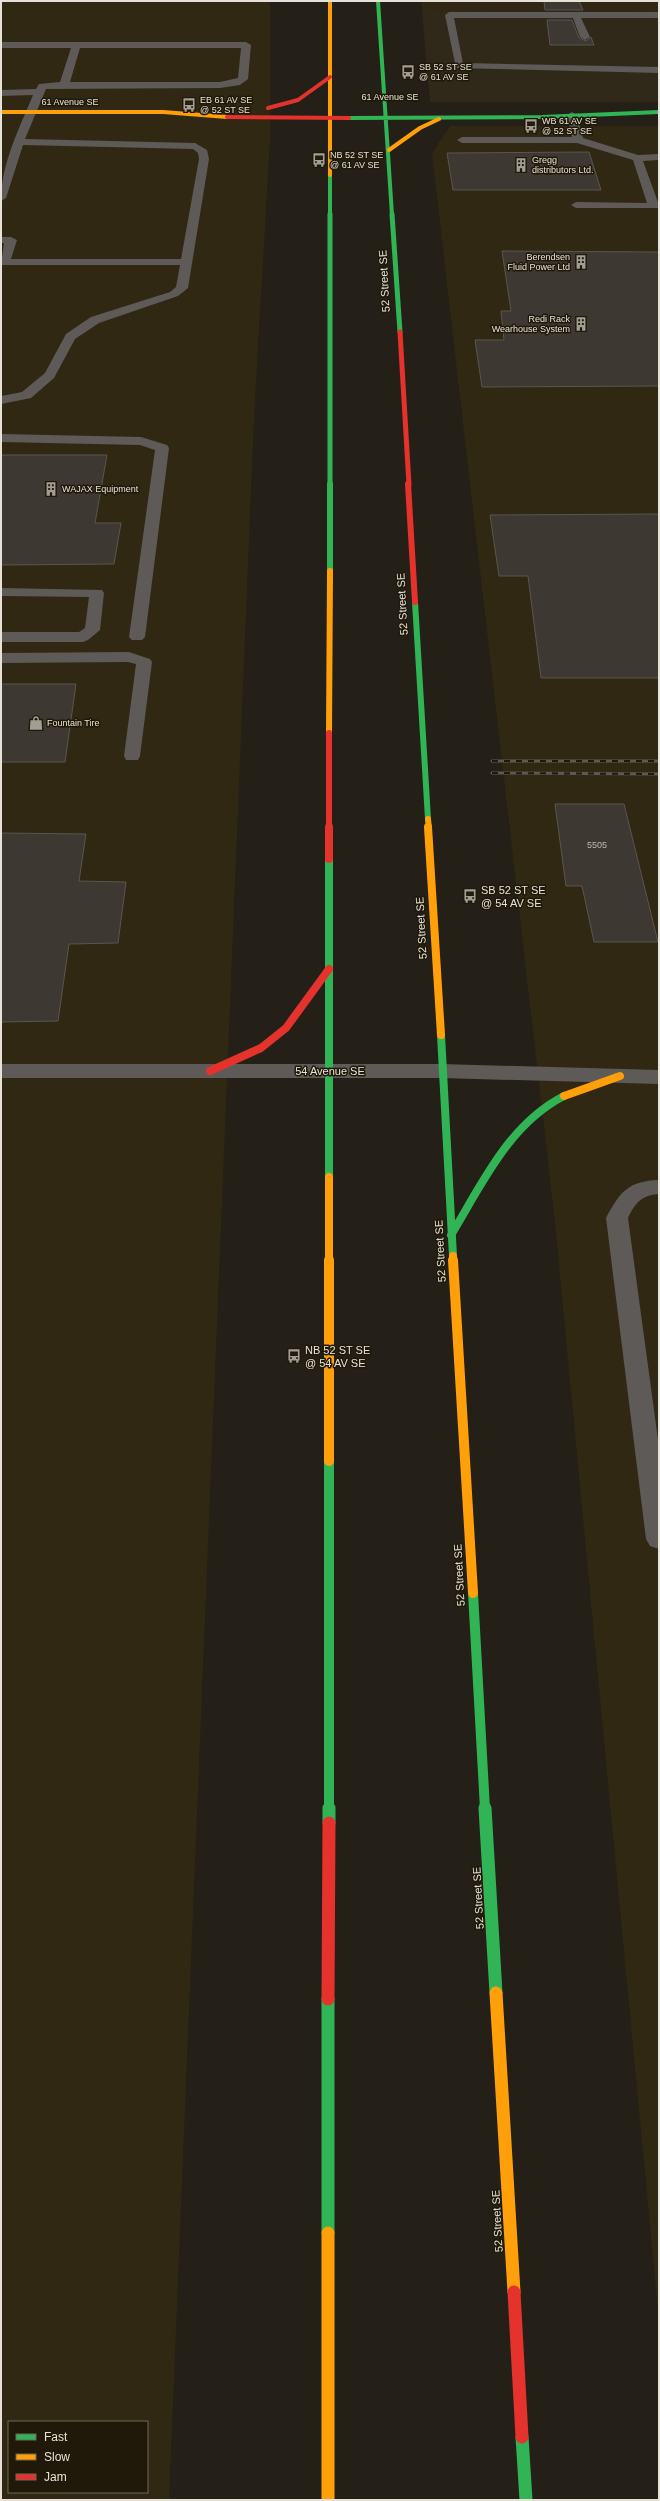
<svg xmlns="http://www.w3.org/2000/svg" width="660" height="2501" viewBox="0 0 660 2501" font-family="Arial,sans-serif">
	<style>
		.commercial { fill: #302919 }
		.built { fill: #302812; fill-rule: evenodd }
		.building { fill: #3d3932; stroke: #5a564f }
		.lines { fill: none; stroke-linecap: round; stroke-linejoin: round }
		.lane { fill: #5d5a58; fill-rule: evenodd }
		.street { fill: #5d5a58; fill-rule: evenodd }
		.fast-far5 { stroke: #30b455; stroke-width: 4 }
		.fast-far4 { stroke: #30b455; stroke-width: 5 }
		.fast-far3 { stroke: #30b455; stroke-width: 6 }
		.fast-far2 { stroke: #30b455; stroke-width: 8 }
		.fast-far1 { stroke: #30b455; stroke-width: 10 }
		.fast { stroke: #30b455; stroke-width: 13 }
		.slow-far4 { stroke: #ff9f0a; stroke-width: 4 }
		.slow-far3 { stroke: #ff9f0a; stroke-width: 6 }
		.slow-far2 { stroke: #ff9f0a; stroke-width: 8 }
		.slow-far1 { stroke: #ff9f0a; stroke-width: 10 }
		.slow { stroke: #ff9f0a; stroke-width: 13 }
		.jam-far4 { stroke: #e5322d; stroke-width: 4 }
		.jam-far3 { stroke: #e5322d; stroke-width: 5 }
		.jam-far2 { stroke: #e5322d; stroke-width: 6 }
		.jam-far1 { stroke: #e5322d; stroke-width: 8 }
		.jam { stroke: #e5322d; stroke-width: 13 }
		.rail-casing { stroke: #5d5a55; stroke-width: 3 }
		.rail { stroke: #201909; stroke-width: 2; stroke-dasharray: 6; stroke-linecap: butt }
		.labels { text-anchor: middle; stroke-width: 3; stroke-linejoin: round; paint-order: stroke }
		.far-poi-label { font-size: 9px; fill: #e6e2d8; stroke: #201909; text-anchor: start }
		.far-street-label { font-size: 9px; fill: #e6e2d8; stroke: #201909 }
		.number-label { font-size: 9px; fill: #bcb8ae }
		.street-label { font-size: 11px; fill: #e6e2d8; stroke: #201909 }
		.poi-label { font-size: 11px; fill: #e6e2d8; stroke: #201909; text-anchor: start }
	</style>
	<rect width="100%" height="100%" fill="#242017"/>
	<!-- commercial -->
	<path class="commercial" d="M422,10L659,11V102H430Z"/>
	<!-- built -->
	<path class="built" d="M1,1H270V139L254,416L169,2500H1ZM9,2422H147V2492H9Z
		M421,1H659V11L423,10Z
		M450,126H659V2321L555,1222L432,153Z"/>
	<!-- building -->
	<path class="building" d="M544,1H579L583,10H545Z
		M547,20H572L579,38L586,41L591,37L594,45H550Z
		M589,152L601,190H453L447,153Z
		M502,251L659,252V386L482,387L475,340H504L501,311H511Z
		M1,455H107L95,523H121L114,564L1,565Z
		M659,514V678H541L528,576H499L490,515Z
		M1,684H76L65,762H1Z
		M555,804H624L658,942H594L582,886H566Z
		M1,833L86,834L79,881L126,882L118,943L69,944L58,1021L1,1022Z"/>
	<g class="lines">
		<!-- lane -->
		<path class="lane" d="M449,12H659V18H581L590,37L585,40L580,37L573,18H454L463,63L659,67V73L456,68L445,15Z
			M1,42H246L251,45L248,79L240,85L220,88L46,89L25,139L195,143L207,150L209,159L188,288L178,296L99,323L75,339L54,378L31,398L1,404V396L22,392L45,373L66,334L91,317L170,292L176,287L180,265H1L4,243H1V237H11L17,240L11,259H181L199,159L198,153L193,149L23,145L6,198L1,201C1,164 19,129 33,95L1,96V90L36,89L39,84L60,82L71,48H1ZM80,48H241L238,78L220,82H70Z
			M572,112L577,115L583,138L638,155L659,154V160L643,161L659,205L658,208H576L571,205L576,202L647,203L633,160L577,143H462L457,140L462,137H572L567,115Z
			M1,434L141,437L167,445L169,448L145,637L142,640H132L129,637L155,450L140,445L1,442Z
			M1,588L102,590L104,593L100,630L88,640L83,642H1V632H79L85,628L89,597L1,596Z
			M129,652L150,659L152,662L140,756L138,760H126L124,756L136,664L128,662L1,663V653Z
			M659,1180V1194C642,1195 635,1203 628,1218L659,1447V1549L650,1546L646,1539L606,1218C620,1192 628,1181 659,1180Z"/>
		<!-- street -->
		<path class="street" d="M1,1064H441L659,1070V1084L441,1078H1Z"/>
		<!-- fast-far5 -->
		<path class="fast-far5" d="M378,1L392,215
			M349,118L542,117L659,112
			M330,175V215"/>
		<!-- fast-far4 -->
		<path class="fast-far4" d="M330,214V485
			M392,214L400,332"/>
		<!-- fast-far3 -->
		<path class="fast-far3" d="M330,484V571
			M415,602L428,819"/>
		<!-- fast-far2 -->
		<path class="fast-far2" d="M329,859V1177
			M441,1035L453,1256
			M451,1235C482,1184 509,1124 564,1096"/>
		<!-- fast-far1 -->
		<path class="fast-far1" d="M329,1461V1809
			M473,1593L485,1809"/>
		<!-- fast -->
		<path class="fast" d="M329,1808V1823
			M485,1808L496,1993
			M328,1999V2233
			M522,2437L526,2500"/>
		<!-- slow-far4 -->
		<path class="slow-far4" d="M330,1V175
			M1,112H163L227,117
			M389,150L420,128L439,119"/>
		<!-- slow-far3 -->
		<path class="slow-far3" d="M329,733L330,571
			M428,819L429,828"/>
		<!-- slow-far2 -->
		<path class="slow-far2" d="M428,827L441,1035
			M564,1096L620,1076
			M329,1177V1261
			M453,1256V1261"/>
		<!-- slow-far1 -->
		<path class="slow-far1" d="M329,1260V1461
			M453,1260L473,1593"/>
		<!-- slow -->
		<path class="slow" d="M496,1993L514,2292
			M328,2233V2500"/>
		<!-- jam-far4 -->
		<path class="jam-far4" d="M268,108L298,100L330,77
			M227,117L349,118"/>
		<!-- jam-far3 -->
		<path class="jam-far3" d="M400,332L409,485"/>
		<!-- jam-far2 -->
		<path class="jam-far2" d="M408,484L415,602
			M329,733V828"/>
		<!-- jam-far1 -->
		<path class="jam-far1" d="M329,827V859
			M210,1071L261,1048L286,1028L329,969"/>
		<!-- jam -->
		<path class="jam" d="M328,1999L329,1823
			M514,2292L522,2437"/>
		<defs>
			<path id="rail" d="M492,761H659
				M492,773L659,774"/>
		</defs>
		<!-- rail casing -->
		<use href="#rail" class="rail-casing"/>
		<!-- rail -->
		<use href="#rail" class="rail"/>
	</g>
	<!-- icons -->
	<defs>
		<symbol id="bus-bare" viewBox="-9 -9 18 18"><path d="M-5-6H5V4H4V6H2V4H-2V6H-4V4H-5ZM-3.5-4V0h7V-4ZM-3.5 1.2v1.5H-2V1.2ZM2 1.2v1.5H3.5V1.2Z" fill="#a29e94" stroke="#201909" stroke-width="2.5" paint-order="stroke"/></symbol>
		<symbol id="building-bare" viewBox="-9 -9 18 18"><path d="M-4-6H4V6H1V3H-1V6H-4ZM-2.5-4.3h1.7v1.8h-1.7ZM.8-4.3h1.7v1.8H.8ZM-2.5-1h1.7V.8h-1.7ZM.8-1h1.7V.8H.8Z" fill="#a29e94" stroke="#201909" stroke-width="2.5" paint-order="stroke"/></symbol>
		<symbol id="shop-bare" viewBox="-9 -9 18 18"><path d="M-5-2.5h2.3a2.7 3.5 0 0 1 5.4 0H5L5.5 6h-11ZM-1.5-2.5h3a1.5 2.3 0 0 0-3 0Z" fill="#a29e94" stroke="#201909" stroke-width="2.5" paint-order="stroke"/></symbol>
	</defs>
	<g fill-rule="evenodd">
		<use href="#bus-bare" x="398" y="62" width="20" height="20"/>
		<use href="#bus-bare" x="179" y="95" width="20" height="20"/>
		<use href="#bus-bare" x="521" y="116" width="20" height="20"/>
		<use href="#bus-bare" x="309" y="150" width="20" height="20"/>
		<use href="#building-bare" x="511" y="155" width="20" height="20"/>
		<use href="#building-bare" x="571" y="252" width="20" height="20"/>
		<use href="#building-bare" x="571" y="314" width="20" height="20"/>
		<use href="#building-bare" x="41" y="479" width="20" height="20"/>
		<use href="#shop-bare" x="26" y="713" width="20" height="20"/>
		<use href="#bus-bare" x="460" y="886" width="20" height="20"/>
		<use href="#bus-bare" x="284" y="1346" width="20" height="20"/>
	</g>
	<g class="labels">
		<!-- far-poi labels -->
		<g class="far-poi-label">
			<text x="419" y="70">SB 52 ST SE<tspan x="419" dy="10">@ 61 AV SE</tspan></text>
			<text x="200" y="103">EB 61 AV SE<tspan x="200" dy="10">@ 52 ST SE</tspan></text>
			<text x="542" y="124">WB 61 AV SE<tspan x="542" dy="10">@ 52 ST SE</tspan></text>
			<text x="330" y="158">NB 52 ST SE<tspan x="330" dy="10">@ 61 AV SE</tspan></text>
			<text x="532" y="163">Gregg<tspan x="532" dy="10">distributors Ltd.</tspan></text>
			<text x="570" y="260" text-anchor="end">Berendsen<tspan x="570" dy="10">Fluid Power Ltd</tspan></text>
			<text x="570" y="322" text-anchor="end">Redi Rack<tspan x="570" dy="10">Wearhouse System</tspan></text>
			<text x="62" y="492">WAJAX Equipment</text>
			<text x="47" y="726">Fountain Tire</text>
		</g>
		<!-- far-street labels -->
		<g class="far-street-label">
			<text x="390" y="100">61 Avenue SE</text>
			<text x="70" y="105">61 Avenue SE</text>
		</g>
		<!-- number labels -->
		<g class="number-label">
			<text x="597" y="848">5505</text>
		</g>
		<!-- street labels -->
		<g class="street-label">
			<text transform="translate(384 281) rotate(-93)" y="4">52 Street SE</text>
			<text transform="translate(402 604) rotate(-93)" y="4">52 Street SE</text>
			<text transform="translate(421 928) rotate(-93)" y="4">52 Street SE</text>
			<text x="330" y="1075">54 Avenue SE</text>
			<text transform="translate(440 1251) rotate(-93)" y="4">52 Street SE</text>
			<text transform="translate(459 1575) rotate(-93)" y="4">52 Street SE</text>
			<text transform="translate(478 1898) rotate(-93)" y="4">52 Street SE</text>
			<text transform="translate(497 2221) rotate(-93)" y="4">52 Street SE</text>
		</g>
		<!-- poi labels -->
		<g class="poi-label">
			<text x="481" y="894">SB 52 ST SE<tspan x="481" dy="13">@ 54 AV SE</tspan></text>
			<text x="305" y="1354">NB 52 ST SE<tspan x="305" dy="13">@ 54 AV SE</tspan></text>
		</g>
	</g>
	<!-- border -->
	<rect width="660" height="2501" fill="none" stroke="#e6e2d8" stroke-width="4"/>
	<!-- legend -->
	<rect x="8" y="2421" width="140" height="72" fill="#201909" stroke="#6f695c"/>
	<rect x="16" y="2434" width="20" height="6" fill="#30b455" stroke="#6f695c"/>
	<text x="44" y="2441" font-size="12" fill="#e6e2d8">Fast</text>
	<rect x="16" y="2454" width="20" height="6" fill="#ff9f0a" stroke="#6f695c"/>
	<text x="44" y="2461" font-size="12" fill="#e6e2d8">Slow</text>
	<rect x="16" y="2474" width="20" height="6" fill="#e5322d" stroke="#6f695c"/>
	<text x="44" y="2481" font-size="12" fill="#e6e2d8">Jam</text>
</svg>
